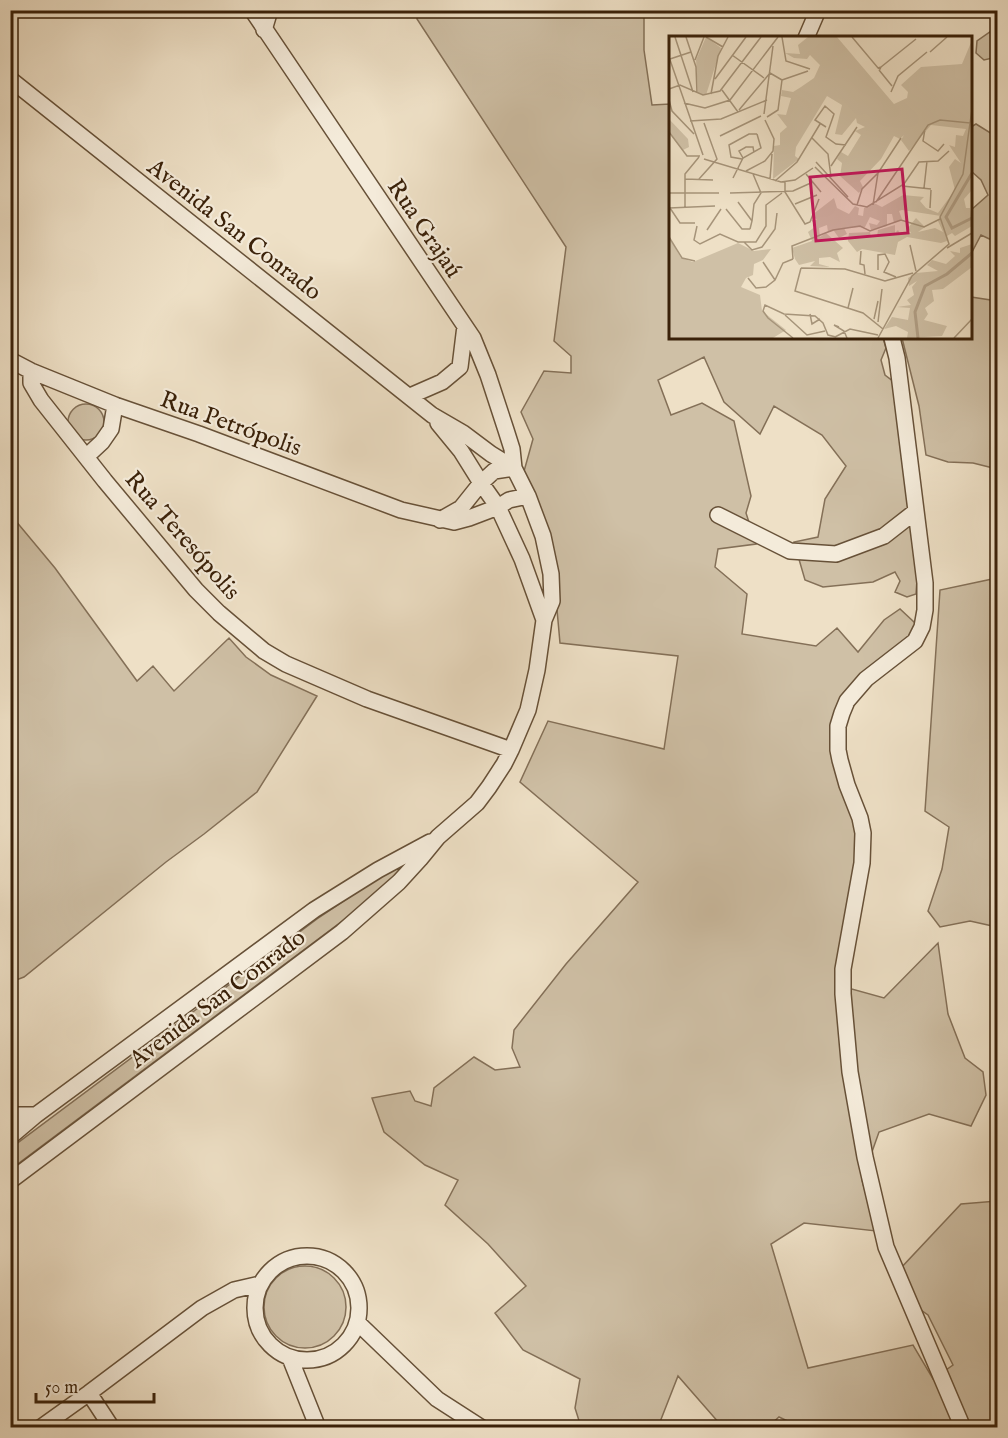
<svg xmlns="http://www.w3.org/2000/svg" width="1008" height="1438" viewBox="0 0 1008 1438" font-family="'IM FELL English',serif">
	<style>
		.green { fill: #cfc0a6; stroke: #847058; stroke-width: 1.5 }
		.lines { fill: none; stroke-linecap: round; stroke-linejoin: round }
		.minor-casing { stroke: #675138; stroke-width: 18 }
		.minor { stroke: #f4ebda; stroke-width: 15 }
		.labels { text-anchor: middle; stroke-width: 4.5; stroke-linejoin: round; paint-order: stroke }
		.street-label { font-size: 24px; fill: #3a2109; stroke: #f4ebda }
		.inset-river { fill: none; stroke: #b19f86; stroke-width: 3 }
		.inset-road { fill: none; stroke: #a6947a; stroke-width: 1.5 }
		.view { fill: #c2185b; fill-opacity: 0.15; stroke: #c2185b; stroke-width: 3 }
		.inset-edge { fill: none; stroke: #3a2109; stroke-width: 3 }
	</style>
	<rect width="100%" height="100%" fill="#eee0c6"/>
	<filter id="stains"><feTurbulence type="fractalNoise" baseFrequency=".00333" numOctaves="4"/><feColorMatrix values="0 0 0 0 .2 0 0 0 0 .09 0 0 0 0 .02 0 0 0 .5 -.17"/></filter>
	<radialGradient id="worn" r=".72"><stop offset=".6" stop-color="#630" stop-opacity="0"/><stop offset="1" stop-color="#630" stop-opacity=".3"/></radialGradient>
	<!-- green -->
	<path class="green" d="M417,11H644V50L652,105L670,104V338H883L886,348L881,360L885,375L894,382L918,565L916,594L907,597L895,592L900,581L895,572L873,582L823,587L805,580L794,542L818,537L825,499L846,466L822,435L774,406L760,434L724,402L704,357L658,380L671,415L702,403L734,421L751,496L746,513L756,544L718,549L715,567L747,594L742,634L816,646L837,628L858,652L884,620L900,609L915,623L910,637L865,673L832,744L859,838L848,988L884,998L938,943L948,1014L965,1058L983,1072L986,1095L971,1126L929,1114L879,1132L862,1180L876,1231L804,1223L771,1244L808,1368L913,1345L933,1379L953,1365L928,1315L918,1308L900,1269L961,1204L997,1201V1427L802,1428L779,1417L768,1427H718L720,1424L678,1376L658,1427H581L575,1408L580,1379L523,1350L495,1313L526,1286L488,1244L445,1205L458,1180L425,1165L384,1132L372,1098L410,1091L415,1101L431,1106L434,1088L474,1057L495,1070L520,1067L512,1048L514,1030L566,964L638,882L520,782L548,721L664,749L678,656L560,643L554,576L521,482L533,439L521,412L544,371L571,373V356L554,341L566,247L417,19Z
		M997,27V57L984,60L976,53L977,41Z
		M976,124L992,134L997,133L998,243L981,235L971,254V210L988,195L981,180L971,171V127Z
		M971,297L997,301V469L973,463L948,462L926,455L919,406L902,338H970Z
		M68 422a18 18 0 1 1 36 0a18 18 0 1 1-36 0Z
		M10,514L55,568L137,681L153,666L174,691L229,638L246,657L271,675L317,696L257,792L204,834L166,862L24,977L11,982Z
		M997,578V927L970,921L940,927L928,911L942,869L949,827L925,811L940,590Z
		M402,865L397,880L11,1169V1148L317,919L387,872Z
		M264 1307a41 41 0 1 1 82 0a41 41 0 1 1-82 0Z"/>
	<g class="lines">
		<defs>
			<path id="minor" d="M264,30L270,10
				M806,38L818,10
				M10,79L432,415L463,433L491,454L514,468
				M892,338L897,358L925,583V610L922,627L915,641L866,679L847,701L842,713L838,726V750L840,760L847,785L860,818L863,833L862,863L843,969V994L850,1072L865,1157L886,1247L963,1428
				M10,360L31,371L115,405L199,434L401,510L454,522L469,518L498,507L509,500L528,496
				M31,371V383L41,400L105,481L196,590L219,613L264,651L286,664L367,699L511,750
				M410,396L442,382L460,367L465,326
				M438,423L461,451L481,483L498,507L522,559L544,620
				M87,456L102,442L111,429L115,405
				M718,515L790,551L836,554L884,536L916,511
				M440,520L461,508L481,483L494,471L514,468
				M10,1115H36
				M10,1137L36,1115L314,910L378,870L430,842
				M10,1181L342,932L399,882L420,859L438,837L477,803L489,787L504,764L511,750L528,710L537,670L544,620L552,601L551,574L543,536L528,496L514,468L512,449L506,430L488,375L473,338L252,10
				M255 1308a52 52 0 1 1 104 0a52 52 0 1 1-104 0Z
				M358,1323L437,1399L482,1428
				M290,1358L318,1428
				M89,1393L112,1428
				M40,1428L89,1393L202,1308L234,1290L260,1284"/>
		</defs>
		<!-- minor casing -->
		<use href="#minor" class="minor-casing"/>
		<!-- minor -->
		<use href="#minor" class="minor"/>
	</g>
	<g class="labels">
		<!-- street labels -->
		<g class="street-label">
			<text transform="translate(425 228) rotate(56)" y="8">Rua Grajaú</text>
			<text transform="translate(235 229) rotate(38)" y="8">Avenida San Conrado</text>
			<text transform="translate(231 423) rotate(20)" y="8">Rua Petrópolis</text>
			<text transform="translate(183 535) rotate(49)" y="8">Rua Teresópolis</text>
			<text transform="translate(217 998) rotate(-37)" y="8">Avenida San Conrado</text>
		</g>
	</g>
	<!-- overview -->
	<g transform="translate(669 36)">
		<rect width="303" height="303" fill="#eee0c6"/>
		<path d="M37,1L52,12L37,59L29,57L27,24ZM139,1H168L225,68L238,62L239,56L232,49L252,31L293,28L303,4V154L295,163L297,172H301L303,190L286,200L283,197L278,200V205L272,207L238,201L229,206L226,219L193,213L188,216L179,205L180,197L201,196L202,201L208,200L209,194L226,189V197L229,194L231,198L242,197L239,192L247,182L256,191L249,196L266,192L274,196L269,185L272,180L233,174L230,175L233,183L225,187L223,178H218V190L202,194L200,187L208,189L211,185L201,181L196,191L175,192L178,198L170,202L165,195L159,196L158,189L150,192L151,201L157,197L174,212L168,217L171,226L161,221L150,222V228L161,231L141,230L146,225L130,229L126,223L123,212L143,205L139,196L147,190L142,184H148L143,179L165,162L168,172L180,178L186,170L190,172L189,179L194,180L195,172L205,167L213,171L234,159L255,161L251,165L257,172L269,177L286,154L280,131L286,123L292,127L280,109L286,111L287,99L294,100L297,93L262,89L240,115L232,104L235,99L231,103L225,100L212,123L191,145L194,151L190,157L171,140L173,127L168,123L172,116L179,120L192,99L186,95L196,91L188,87L187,82L173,99L166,98L173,69L158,60L127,111L126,120L130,123L104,143L105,110L111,109V97L118,91L108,78L117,79L122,62L112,60L113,54L124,56L132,51L145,42L151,29L141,19L138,23L125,22L116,17L131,18L129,9ZM0,83L19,103L20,111L14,114L0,97ZM0,201L12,222L24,226L69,207L85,215L102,213L94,224L85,228L84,239L77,242L72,251L91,259L93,275L117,294L104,302H0ZM303,208V231L274,253L263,254L265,265L256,272L259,278L255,284L278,290L273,300L238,302L239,296L227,290L215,293L223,281L239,284L241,272L228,271L242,269L238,264L245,259L243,251L248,245L240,250L239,242L247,237L269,235L258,229L263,224L277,228L286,220L281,215L291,217V212Z" fill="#cfc0a6"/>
		<path class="inset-river" d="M303,137L277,181L283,192L303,182M249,302L246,276L256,250L278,238L303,217"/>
		<path class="inset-road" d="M6,1L24,56M17,1L27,31L28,57M37,1L54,11M113,1L117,25L141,33M183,1L209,32L212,31L211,33L209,32M261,16L278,1M63,19L95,42M0,21L34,119M1,23L22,16M26,24L35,1M212,31L247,3M210,34L223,50M46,43L77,1M113,44L139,35M0,53L11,49L34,59L51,55L92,1M53,54L69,76M222,56L229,40L258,16M42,58L49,20L59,1M0,64L3,75L25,98M15,67L36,72L61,64L109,1M70,74L101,37M95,78L104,10M98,81L109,74L113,44L101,37M21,85L52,83L98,64M157,91L146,84L156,70L165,78L157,101L167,108L177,109M256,93L254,105L269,115L275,108M0,96L18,120H31M51,100L92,80M143,102L159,118L162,141M74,122L70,115L77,111H84L85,117M35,123L112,146L126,144L144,132M73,123L62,121L60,109L80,98H88M147,126L179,161M162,130L188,91M146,131L184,168L198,171L235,148L250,126L269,125L280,115M77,135L96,125L104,115L105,103L96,84M137,138L152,156M64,142L74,122L92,112L88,98M16,143L44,144M30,143L48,123L35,87M101,143L103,118M106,145L128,126L151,88M116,146V156L136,188L141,186L150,163M233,150L262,153M255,152L258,125M0,157H50M61,157L124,155L144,146M69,166L83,185L81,193M207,166L259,89L271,84L301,87L303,74M126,168L148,159M188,169L193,153L209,137M204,169L209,137L232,102M16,171V138L30,121M0,172L46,170M1,172L11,187H26M261,172L262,154M57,173L73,193H81M83,185L85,168L92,157L84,138M28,190L25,204L31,208L51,198L69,206H87L97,190V169L113,157M38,194L52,173M0,201L13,222L26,225M75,206L83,214L93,211L106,193L108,177M241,209L247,235M278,212L303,197M192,215L191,228L195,229L196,238M124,223L123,210L164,194L191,190L201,195L232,184L255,191L271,183M94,226L106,244M132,232L126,255L194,277L214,293M132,232L176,233L216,245L244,237M209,234V219L216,218L220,226L215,236L227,241M79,242L87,252L97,251L106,244L114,227L124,223M179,272L184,252M141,278L143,288L151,283M116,279L138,299L156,295M205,283L209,265M209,286L213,253M170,291L165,289L175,295L178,302M166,301L181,293L209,299M124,302L99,282L94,275L96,269L115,278L146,280L154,287L159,299L167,301M209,302L243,240L280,208L271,181L294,138L301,87M285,302L303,283"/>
		<path class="view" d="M233,133L239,197L147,205L141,141Z"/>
		<rect width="303" height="303" class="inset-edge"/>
	</g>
	<!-- margin -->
	<rect width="1008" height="1438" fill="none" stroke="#eee0c6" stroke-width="36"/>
	<rect x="12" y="12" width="984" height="1414" fill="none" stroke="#3a2109" stroke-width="3"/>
	<rect x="18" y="18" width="972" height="1402" fill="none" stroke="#3a2109" stroke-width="1.5"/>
	<!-- scale -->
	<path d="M36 1393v9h118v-9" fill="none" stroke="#3a2109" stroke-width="3"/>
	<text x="45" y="1393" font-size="18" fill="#3a2109" stroke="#f4ebda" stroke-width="4.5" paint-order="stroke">50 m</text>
	<rect width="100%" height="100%" filter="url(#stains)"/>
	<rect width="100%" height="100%" fill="url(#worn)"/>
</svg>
